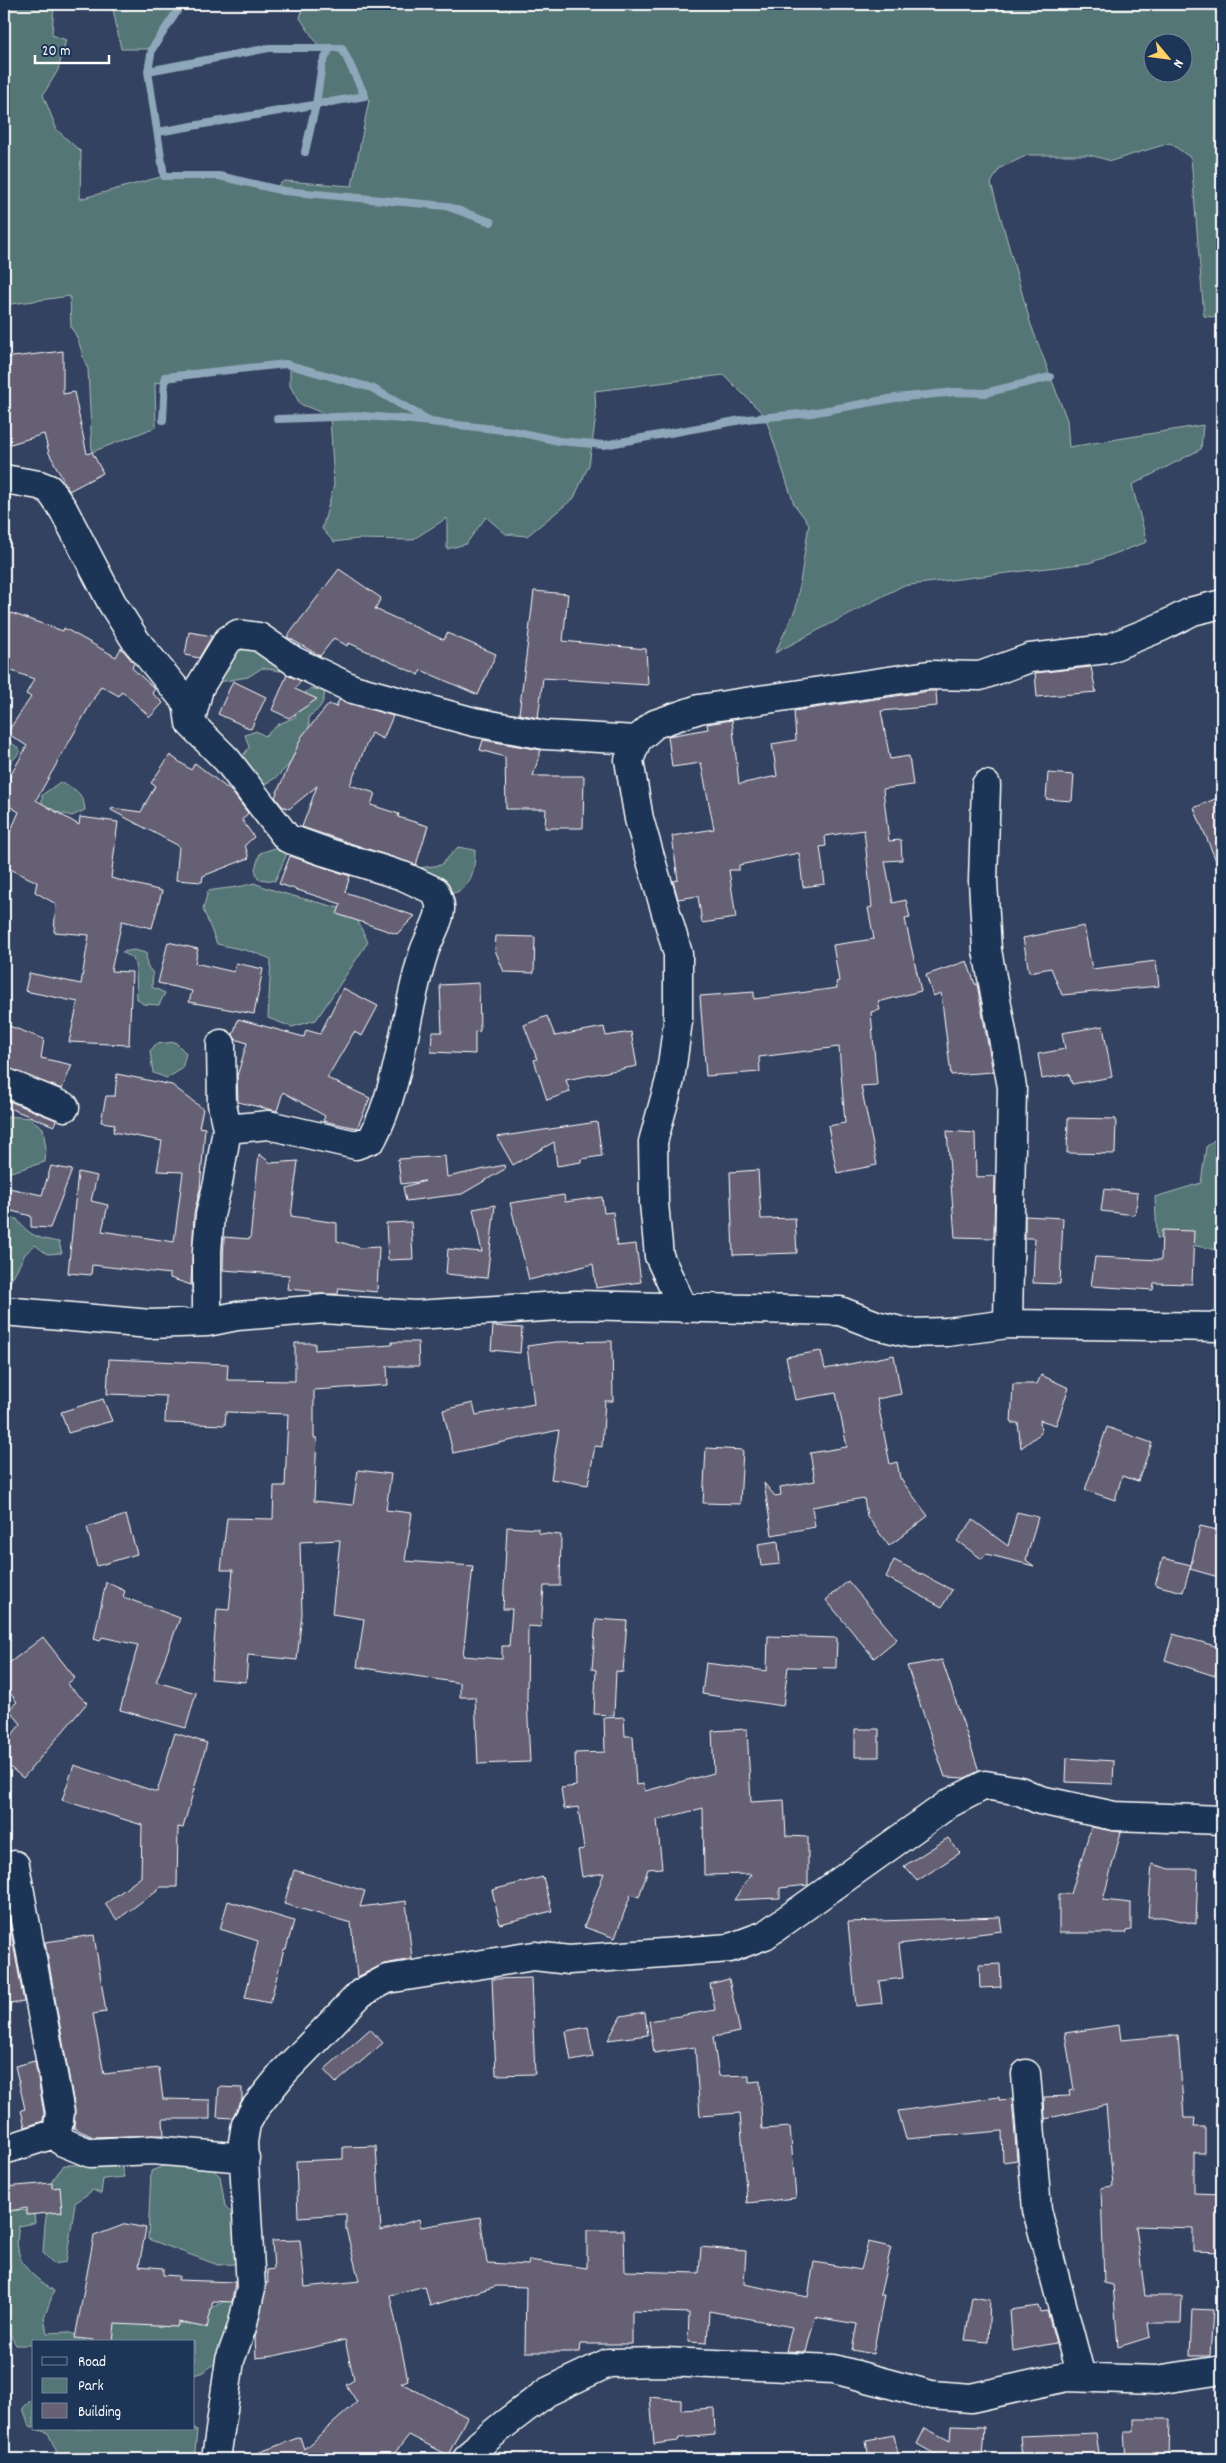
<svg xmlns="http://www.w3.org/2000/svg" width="1226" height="2463" viewBox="0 0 1226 2463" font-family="Dekko,sans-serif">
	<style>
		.green { fill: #547676; stroke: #aababa; fill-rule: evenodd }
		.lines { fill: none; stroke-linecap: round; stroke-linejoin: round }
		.stream { stroke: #8fa7ba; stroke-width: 8 }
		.building { fill: #666175; stroke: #fff }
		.minor-casing { stroke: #fff; stroke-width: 31 }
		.minor { stroke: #1d3557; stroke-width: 28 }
	</style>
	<rect width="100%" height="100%" fill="#334260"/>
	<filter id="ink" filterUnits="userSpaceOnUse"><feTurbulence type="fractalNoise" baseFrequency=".02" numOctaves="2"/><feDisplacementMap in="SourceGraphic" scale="10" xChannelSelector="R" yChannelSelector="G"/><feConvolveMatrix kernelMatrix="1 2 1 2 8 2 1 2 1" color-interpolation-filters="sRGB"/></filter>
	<g filter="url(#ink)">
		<!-- green -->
		<path class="green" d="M4,4H54L52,35L66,40L58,70L43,95L57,130L81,152L80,199L164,176H219L274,188L284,181L352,186L369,100L365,96L316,104L322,64L330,48H320L300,18L304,4H1222V318L1204,316L1191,158L1170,143L1111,161L1090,155H1028L1000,168L991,183L1031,325L1067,420L1069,447L1203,425L1201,449L1132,485L1147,542L1089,563L902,586L775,653L796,608L809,524L794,504L765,416L724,375L595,391L596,416L589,465L574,498L527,536L506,534L486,517L466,544L447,549V518L412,540L357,539L334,542L322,529L334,485L330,416L300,404L290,386V364L155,383L156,427L92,452L88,369C80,354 82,341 71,328L70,296L4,305ZM1154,42H1184V72H1154Z
			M112,4H182L152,49H121Z
			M216,647C246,647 276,653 305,650L311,656L304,669L280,671L262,668L248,677L213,683Z
			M311,688L325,692C323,704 320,710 309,716V744L277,777L256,789L242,757L249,747L245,735L256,731L265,736L279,724L295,717L300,697Z
			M4,740H9L21,751L4,770Z
			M60,782C74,788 84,793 85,810L72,816L42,808V795Z
			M458,847L475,850C475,871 471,894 445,894C440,894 434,895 429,894C421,892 413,886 405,882L419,868L441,865Z
			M275,848L288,851L275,881L258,879L255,869L260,853Z
			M254,883C285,896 321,902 353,912L368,942L316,1020L292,1027L268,1018L271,959L253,952L217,944L203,909L208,891C224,888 239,888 254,883Z
			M134,950L146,953L147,966L153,973L152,987L165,993L159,1005L143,1004L137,999L136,969L133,958L122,952Z
			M175,1042L186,1053L182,1069L167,1078L153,1073L150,1051L156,1044Z
			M8,1116L30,1118L43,1128L46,1149L45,1162L4,1174V1124Z
			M1222,1133V1251L1157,1238L1155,1197L1201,1183L1206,1147Z
			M4,1217L17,1219C28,1236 41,1239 59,1242L62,1253L47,1254L35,1245L25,1254L5,1292Z
			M178,2160L204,2162L220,2176L225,2206L247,2228L251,2263L218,2265L148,2239L151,2171Z
			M64,2165H121L124,2177L103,2179L101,2194L93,2190L75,2203L66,2262L54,2264L43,2253L45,2224L52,2181Z
			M12,2210L34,2211L35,2223L19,2226C12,2261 28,2273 54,2291L44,2318L47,2333L68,2332L84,2338V2342H34V2345H16L4,2324V2211Z
			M123,2294L149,2322L178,2325L225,2301H243L235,2347L204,2372L194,2375V2342H117L111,2337Z
			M34,2397V2428L29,2427L23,2408Z
			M194,2427L197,2430L195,2452L202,2459H169L166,2454L134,2459H60L48,2433L36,2429H194Z"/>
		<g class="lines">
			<!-- stream -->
			<path class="stream" d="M182,4L152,49L148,71L164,176H219L284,191L446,206L491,222
				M148,71L269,48H342L365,96L158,132
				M305,152L316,104L322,64L330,48
				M277,419L364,416L403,419L513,431L559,441L604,445L747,419L811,413L895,398L956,392L985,393L1050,377
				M163,420L165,377L286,364L372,388L428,420"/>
		</g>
		<!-- building -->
		<path class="building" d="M63,351V394L74,392L87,454L92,452L103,473L69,491L49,453L44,434L4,446V358Z
			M339,569L381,598L375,609L444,640L447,633L496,654L478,695L421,670L419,675L349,643L347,646L334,638L320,656L287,637Z
			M534,591L568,594L563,641L646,649L648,685L543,678L538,718L519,714Z
			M11,613L63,631L64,628L116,657L121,648L134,663L132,668L155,689L152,693L163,703L150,717L122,691L119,696L101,686L36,800L79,825L80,817L118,822L111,878L162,891L152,928L122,921L111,971L132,972L129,1045L69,1042L78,1002L25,991L29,973L81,984L89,935L54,932L56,904L35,892L37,882L4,866V846L19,812L4,803V787L27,746L7,733L31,697L26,694L34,679L4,668V634Z
			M189,632L212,636L199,658L185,655Z
			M1091,667L1096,692L1037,697L1035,673Z
			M287,675L301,681L295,689L317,699L289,718L272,710Z
			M233,681L266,697L251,729L218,714Z
			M930,691H936L937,706L881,711L890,759L909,756L913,785L883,789L889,841L901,840L902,860L885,861L893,903L906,900L910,918L905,919L921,991L878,1002L880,1010L871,1012L877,1085L861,1086L877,1165L837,1173L828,1126L845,1123L839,1047L759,1057L760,1072L706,1076L700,996L754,992V999L837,988L836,982L839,981L833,945L874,939L868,908L872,907L864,830L825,836L826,846L820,847L825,884L803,887L799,853L739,865V870H729L736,918L702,923L698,896L678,899L673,881L678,880L672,836L714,829L701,763L672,767L668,736L708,729L707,724L732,720L739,784L777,776L772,744L796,740L794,711Z
			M339,700L393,716L383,739L371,733L350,785L375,793L371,805L399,814L398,817L428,826L416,865L302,827L317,786L289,809L282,806L275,797L302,736L329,704L336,707Z
			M483,740L541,750L533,776H584L583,828H545L546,809H506L505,757L480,750Z
			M170,755L191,770L195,763L232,792L248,813L242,820L254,837L245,845L249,858L203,876L202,882L176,880L179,846L111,810L112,808L141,812L155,786L151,783Z
			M1048,773L1074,775L1072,801L1046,799Z
			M1222,796V875L1194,808Z
			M290,856L350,876L345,892L415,916L397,934L337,914L341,904L279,884Z
			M1084,926L1092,969L1156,961L1159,986L1062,995L1051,968L1029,972L1023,938Z
			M496,936L535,937L534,973L504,972L495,950Z
			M168,942L198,949L195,963L234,972L236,963L263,969L254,1014L189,1002L192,991L158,983Z
			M967,961L975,984H977L993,1072L951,1075L941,993L933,996L926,975Z
			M479,983L480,1031L475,1032V1054L431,1052L432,1032H442L440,985Z
			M343,988L378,1006L362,1036L354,1032L327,1078L370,1098L357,1128L323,1121L325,1116L283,1092L277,1111L238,1102L237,1076L247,1043L235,1039L233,1035L238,1019L304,1037L306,1030L320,1034Z
			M547,1016L555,1036L604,1027L606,1036L631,1032L637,1066L566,1080L570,1092L547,1100L534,1060L537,1059L524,1025Z
			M4,1024L44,1039L41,1058L72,1065L62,1089L4,1067Z
			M1103,1026L1112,1077L1072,1084L1069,1074L1042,1079L1038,1054L1065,1049L1062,1033Z
			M117,1074L172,1085L203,1109L199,1127L205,1128L200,1189L194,1214L191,1285L170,1278V1274L92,1265L91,1275L68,1273L78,1172L97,1176L91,1201L108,1205L102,1231L174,1242L183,1172L157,1171L162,1141L113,1132L115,1124L101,1122L106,1096H115Z
			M4,1099L56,1120L54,1126L4,1106Z
			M1068,1118L1116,1119L1115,1154L1067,1153Z
			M597,1122L602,1156L581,1159V1162L557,1166L554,1142L513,1165L497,1137Z
			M947,1131L975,1133L976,1177L995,1176L994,1238L955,1237Z
			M259,1154L271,1163L298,1161L291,1216L337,1223V1241L360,1248L379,1247L377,1292L339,1288L338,1294H311V1291L287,1289L289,1275L223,1270L224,1237L250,1239Z
			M445,1156L447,1177L504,1165L505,1169L462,1194L406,1201L403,1187L425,1181L401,1184L398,1159Z
			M51,1166L72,1170L50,1228L31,1227V1216L4,1209V1187L42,1195Z
			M758,1170L761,1219L795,1218L797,1253L733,1255L730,1172Z
			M1104,1189L1138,1193L1135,1215L1101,1211Z
			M564,1195L565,1202L602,1197L604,1213L613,1212L617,1246L636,1244L641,1282L596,1288L593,1264L529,1280L510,1203Z
			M495,1205L487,1278L446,1274L448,1249L482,1252L473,1209Z
			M1025,1216L1063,1218L1060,1284L1033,1283L1035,1238H1025Z
			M411,1222L413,1259L388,1260L386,1223Z
			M1162,1230L1194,1231L1192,1284L1154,1283L1153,1290L1091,1286L1095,1257L1161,1260Z
			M493,1326L522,1328L520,1353L491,1350Z
			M612,1341L613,1401H605L602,1447L595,1446L588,1485L551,1479L559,1430L453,1453L443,1410L473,1403L476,1415L534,1404L527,1346L555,1342Z
			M392,1342H418L419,1366H387L388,1385L314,1390V1438H317L314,1501L353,1505L358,1470L391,1474L386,1510L412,1513L405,1561L473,1566L463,1656L502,1659V1646H509L512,1609H503L507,1527L538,1529V1533L561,1535L560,1586H544L541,1627L528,1626L527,1698L530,1762L478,1764L475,1697H460V1683L357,1667L364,1619L332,1614L340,1540L300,1542L302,1614L297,1660L248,1655L246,1682L211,1679L217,1609L229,1610L233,1570H221L227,1518L273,1519L274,1486H285L288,1414L226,1412L225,1425L165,1423L166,1396L107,1394L109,1359L228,1364L227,1380L295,1381V1343H315V1350L392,1345Z
			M821,1351L825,1369L894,1355L901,1394L877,1399L890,1464L897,1462L900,1478L928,1516L889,1546L867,1516L864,1498L812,1507L815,1527L772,1535L764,1483L775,1496L781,1495L780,1487L815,1481L810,1453L847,1447L836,1393L795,1400L786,1357Z
			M1041,1375L1069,1388L1056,1425L1040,1420L1041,1433L1021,1448L1018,1423H1011L1013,1384H1037Z
			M103,1399L112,1421L68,1433L61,1412Z
			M1107,1427L1152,1443L1138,1481L1122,1476L1115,1500L1085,1490Z
			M706,1448L743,1450L740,1504L703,1503Z
			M1017,1512L1038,1517L1026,1560L1034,1566L986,1554L982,1559L957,1541L973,1520L1008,1546Z
			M126,1515L137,1554L97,1566L87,1527Z
			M1200,1526L1222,1531V1578L1190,1569Z
			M778,1541L780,1564L761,1566L758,1544Z
			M1163,1558L1191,1565L1183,1592L1155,1585Z
			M894,1560L952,1590L942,1607L886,1577Z
			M848,1581L897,1639L874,1658L826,1600Z
			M106,1582L125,1591L123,1597L180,1618L156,1682L196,1693L186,1728L120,1710L138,1645L102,1637L100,1641L94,1639Z
			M596,1619L627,1621L623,1672L616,1671L614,1715L594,1714L596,1670L592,1669Z
			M1173,1634L1222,1648L1215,1676L1165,1660Z
			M768,1636L837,1638L836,1668L788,1667L783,1706L702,1694L706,1663L767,1671Z
			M43,1637L75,1678L67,1684L87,1703L23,1778L4,1762V1744L21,1724L9,1709L17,1702L4,1685V1667Z
			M942,1660L979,1771L965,1778L945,1777L907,1666Z
			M624,1717L625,1736H633L636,1785L644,1784L645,1791L714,1773L712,1731L747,1729L751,1802L784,1800L786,1836L808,1837V1885L780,1888V1898L734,1900L751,1874L704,1875L703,1808L657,1820L662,1868L648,1869L639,1897L631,1894L615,1938L584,1927L604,1873L582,1877L578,1850L584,1849L578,1807L564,1809L561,1788L576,1786L575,1753L605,1752L604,1718Z
			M855,1729H879V1757H855Z
			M175,1733L207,1743L183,1828L178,1827L177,1887H161L117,1920L105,1904L141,1877L142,1825L62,1800L74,1765L157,1792Z
			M1067,1758L1114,1761L1113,1784L1066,1782Z
			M1091,1827L1121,1832L1103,1900L1131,1903V1930L1126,1931V1933H1059V1894H1071Z
			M948,1838L960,1853L917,1881L904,1866Z
			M1152,1864L1170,1869H1198L1196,1924L1163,1917H1148Z
			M294,1870L365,1891L360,1907L406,1901L412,1959L384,1964L357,1977L351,1923L284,1904Z
			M543,1877L552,1911L500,1924L492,1890Z
			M228,1901L294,1921L286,1949H284L270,2003L245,1998L258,1941L220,1929Z
			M4,1905H6L24,2002L4,2005Z
			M1000,1917L1002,1931L899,1944L903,1978L879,1981L882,2003L856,2006L848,1922Z
			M94,1935L106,2012L93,2014L104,2074L159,2068L163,2099L210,2100V2119H163L164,2135L93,2137L74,2128L75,2110L45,1942Z
			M1000,1964L1001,1987L980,1988L979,1965Z
			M531,1978L535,2074L496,2075L492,1979Z
			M729,1979L740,2032L713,2037L719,2076L749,2075V2082L760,2081L762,2129L790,2127L796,2198L747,2203L740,2113L700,2116L695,2047L654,2053L649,2021L715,2010L710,1984Z
			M645,2012L648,2035L608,2040L621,2016Z
			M1119,2025L1121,2040L1178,2035L1184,2118H1195L1194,2127H1205V2153H1194V2193L1222,2194V2252L1193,2251V2228L1136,2226L1145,2296H1182L1181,2323H1148L1150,2337L1118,2347L1113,2285L1104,2283L1101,2188L1113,2186L1106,2105L1045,2119L1044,2097L1070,2096L1069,2091L1074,2090L1065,2033Z
			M588,2027L593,2057L571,2061L566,2031Z
			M370,2029L383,2043L336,2083L324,2070Z
			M35,2061L44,2113L43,2121L25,2127L21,2110L25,2109L15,2066Z
			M219,2087L242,2088V2100L232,2118L217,2117Z
			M999,2097V2100L1012,2099L1017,2160L1003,2162L1002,2131L906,2139L898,2111Z
			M376,2146L381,2231L419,2219L421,2227L480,2217L487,2263L528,2265L529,2260L587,2268V2230H624L625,2271L699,2273L701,2247L746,2251L744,2284L808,2297L814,2262L861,2270L868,2242L891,2247L880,2295H884L873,2354L852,2350L857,2324L815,2317L806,2352L786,2351L792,2327L709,2311L707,2343L688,2342L689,2313L632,2311V2344H581L580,2352H525L526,2287L497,2286L430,2306L425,2286L390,2295L408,2380L401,2383L467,2417L448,2455L409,2435L390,2459H247V2457L300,2437L304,2449L357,2402L346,2385L354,2380L345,2340L274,2356L256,2358L255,2337L266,2283H268L267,2270L274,2269L272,2241L300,2240L305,2287L359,2281L346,2229V2214L298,2217L296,2161L343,2159V2147Z
			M52,2183V2188L60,2187L62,2212L27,2215V2208L4,2212V2187Z
			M126,2224L146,2228L139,2266L163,2268V2275L179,2276L178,2280L235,2282L232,2302L213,2301L207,2328L178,2322L177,2327L115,2324L113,2342H92L93,2340L75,2338L94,2236Z
			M972,2297L990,2300L988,2342L965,2340Z
			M1038,2306L1040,2312L1047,2311L1056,2343L1013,2351L1010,2310Z
			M1192,2309L1213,2310L1210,2356H1190Z
			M650,2397L681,2400V2410L714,2408L715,2435L679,2438L678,2441L654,2444Z
			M1134,2419H1170L1169,2459H1126L1124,2432H1134Z
			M951,2426L984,2427L982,2458L984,2459H944L917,2444L925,2428L950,2441Z
			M1096,2433L1100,2459H1022L1020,2436Z
			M894,2435L899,2459H869L866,2440Z"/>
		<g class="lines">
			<defs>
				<path id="minor" d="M4,479L39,485L49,489L63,509L112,603L136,641L187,703L190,723L227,760L287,838L326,852L403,876L435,891C437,896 441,904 440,909C440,920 428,940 424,952C404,1014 402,1081 372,1139L356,1145L268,1125L227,1129L218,1183L210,1215L207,1251V1322
					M190,723L199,688L228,640L238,634L259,637L294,661L353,689L474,722L545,735L637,740
					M986,785L983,881L987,950L1012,1087L1008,1324
					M221,1044L222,1104L227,1129
					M4,1082L65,1107
					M683,1308L659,1256L654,1203L653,1142L670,1080L678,1021V954L639,819L629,760L637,740L655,724L699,709L929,675L980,676L1030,658L1107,649L1161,627L1193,611L1222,604
					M4,1311L150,1324L207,1322L237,1316L323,1309L415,1315L576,1305L840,1311L876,1325L909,1333L947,1332L1008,1324L1222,1327
					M15,1865L60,2113L57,2133L63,2142L90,2153L152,2150L245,2158
					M1026,2074L1037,2210L1081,2377
					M4,2150L57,2133
					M216,2459L230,2360L242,2327L251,2288L243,2142L246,2124L255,2108L284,2072L361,1993L387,1979L534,1956L569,1960L730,1948L765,1935L950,1803L985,1785L1020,1791L1040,1800L1114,1816L1222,1820
					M467,2459L480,2444L506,2423L547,2392L608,2363L664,2362L834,2369L931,2395L971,2398L1066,2377L1156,2380L1222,2370"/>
			</defs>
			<!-- minor casing -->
			<use href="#minor" class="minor-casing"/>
			<!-- minor -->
			<use href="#minor" class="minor"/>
		</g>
	</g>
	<!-- margin -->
	<rect width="1226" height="2463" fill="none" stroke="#1d3557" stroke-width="20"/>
	<rect x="10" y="10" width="1206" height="2443" fill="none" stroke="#fff" stroke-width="2" filter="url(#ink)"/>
	<!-- legend -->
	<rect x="32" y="2340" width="162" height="90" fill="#1d3557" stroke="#77869a"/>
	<rect x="42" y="2357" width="25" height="8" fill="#1d3557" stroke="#77869a"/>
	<text x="78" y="2366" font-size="15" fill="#ffffff">Road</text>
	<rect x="42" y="2378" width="25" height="15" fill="#547676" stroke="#77869a"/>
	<text x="78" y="2390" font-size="15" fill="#ffffff">Park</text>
	<rect x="42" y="2403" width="25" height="15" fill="#666175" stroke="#77869a"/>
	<text x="78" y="2416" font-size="15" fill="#ffffff">Building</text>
	<!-- north arrow -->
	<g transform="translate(1168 58) rotate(119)"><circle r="24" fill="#1d3557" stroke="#77869a"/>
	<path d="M0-4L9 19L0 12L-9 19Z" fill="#ffd166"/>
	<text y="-8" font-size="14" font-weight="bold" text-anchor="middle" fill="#ffffff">N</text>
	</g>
	<!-- scale -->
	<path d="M35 55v8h74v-8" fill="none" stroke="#ffffff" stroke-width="2.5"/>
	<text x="42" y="55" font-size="15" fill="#ffffff" stroke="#1d3557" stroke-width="4" paint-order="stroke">20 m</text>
</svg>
